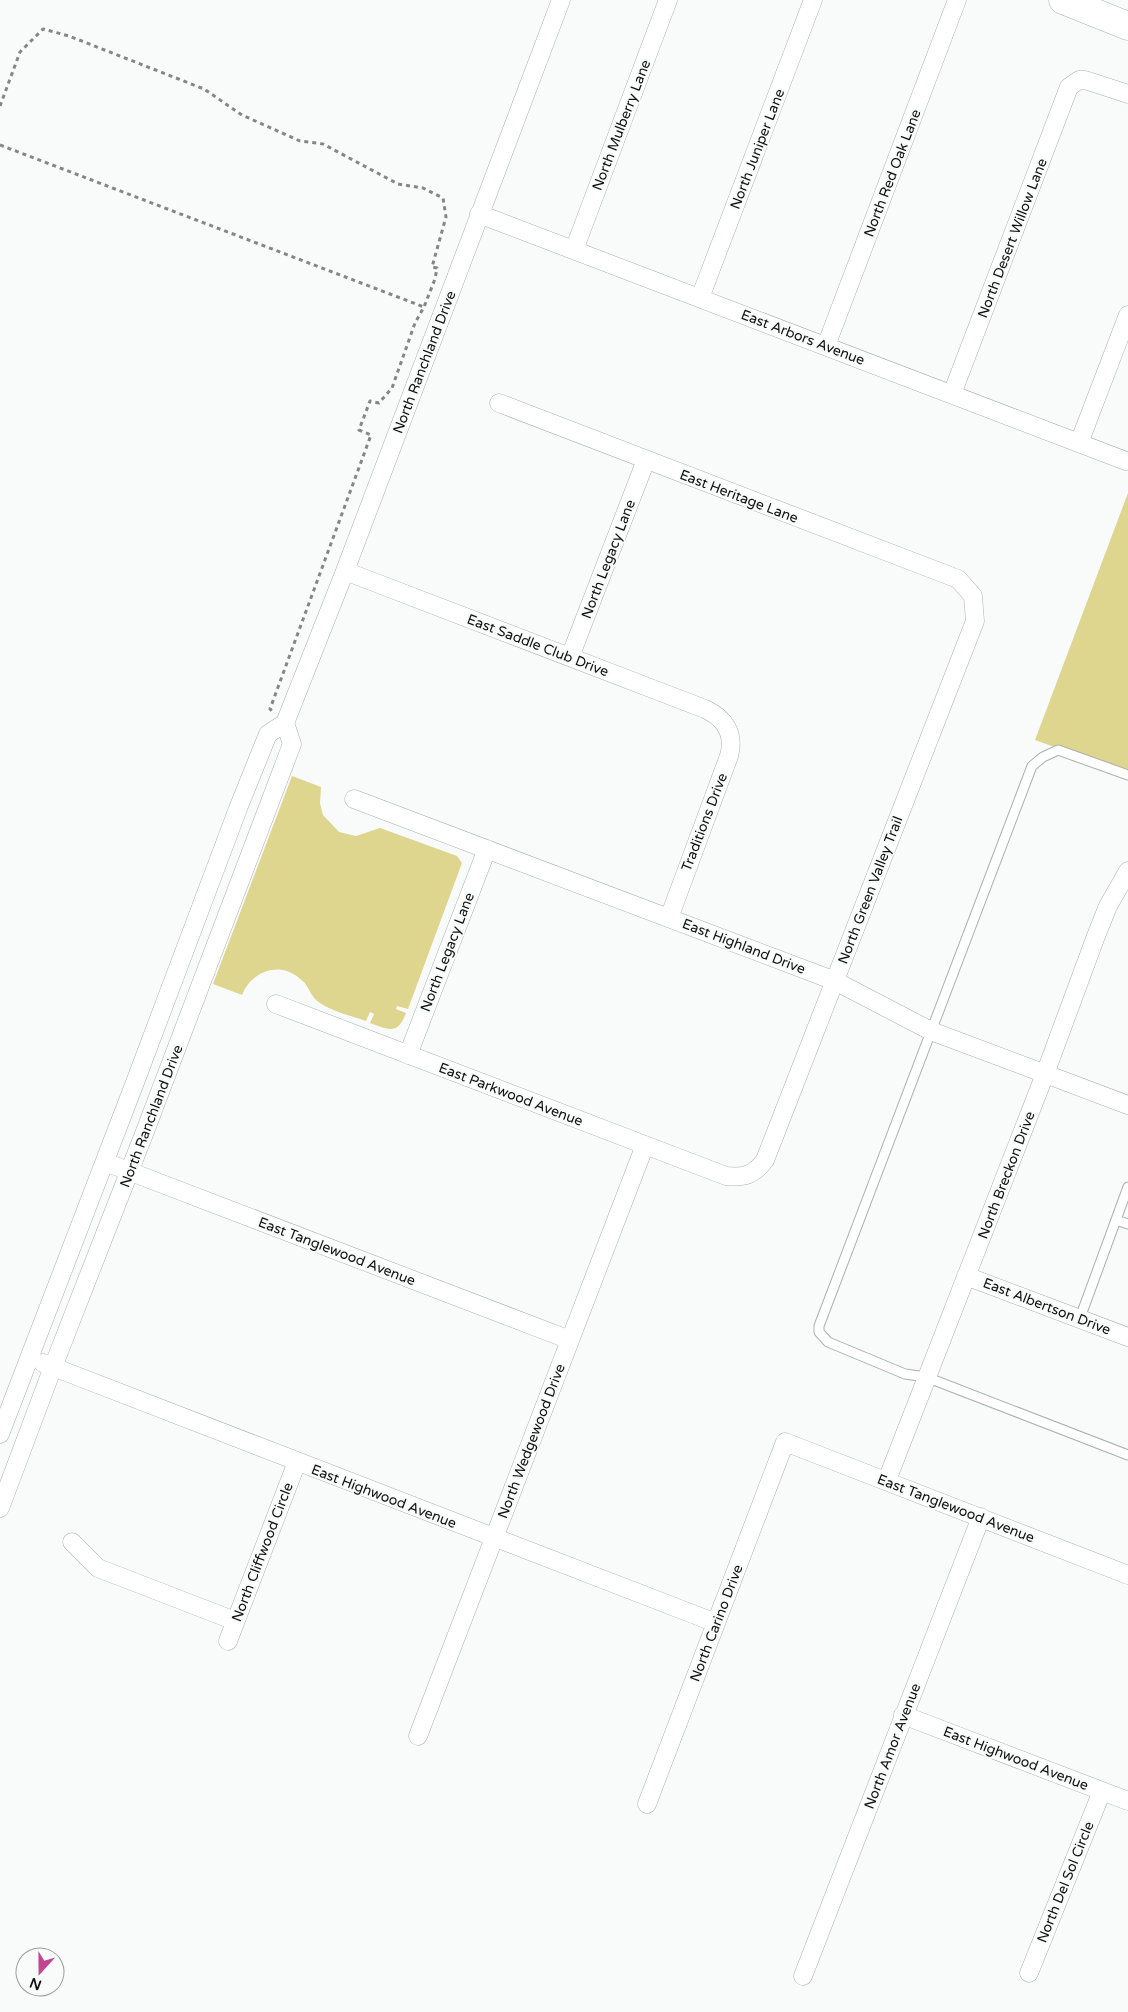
<svg xmlns="http://www.w3.org/2000/svg" width="1128" height="2012" viewBox="0 0 1128 2012" font-family="'Varela Round',sans-serif">
	<style>
		.green { fill: #ded58f }
		.lines { fill: none; stroke-linecap: round; stroke-linejoin: round }
		.lane-casing { stroke: #acb0af; stroke-width: 11 }
		.street-casing { stroke: #acb0af; stroke-width: 19 }
		.primary-casing { stroke: #acb0af; stroke-width: 29 }
		.path { stroke: #858787; stroke-width: 3; stroke-dasharray: 4 4; stroke-linecap: butt }
		.lane { stroke: #fff; stroke-width: 9 }
		.street { stroke: #fff; stroke-width: 18 }
		.primary { stroke: #fff; stroke-width: 28 }
		.labels { text-anchor: middle; stroke-width: 4; stroke-linejoin: round; paint-order: stroke }
		.street-label { font-size: 14px; fill: #101111; stroke: #f8fbfa }
	</style>
	<rect width="100%" height="100%" fill="#f8fbfa"/>
	<!-- green -->
	<path class="green" d="M1128,493V774L1035,740Z
		M292,776L321,787L320,803L323,815L339,832L356,836L380,828L457,856L462,863L408,1009L397,1006L396,1009L406,1013C398,1035 389,1030 370,1023L374,1014L370,1012L366,1021C352,1016 333,1012 320,1003C312,998 311,992 306,985C305,982 300,979 298,977C278,961 251,972 242,995L213,984Z"/>
	<g class="lines">
		<defs>
			<path id="lane" d="M1128,775L1058,750L1043,757L1032,766L819,1326V1332L828,1342L905,1374L926,1377L1128,1455
				M1116,1220L1128,1224
				M1080,1318L1128,1187"/>
			<path id="street" d="M479,214L1126,461
				M574,250L668,0
				M700,298L813,0
				M826,346L957,0
				M952,394L1069,87L1079,80H1085L1128,94
				M1079,443L1128,315
				M345,571L705,709C725,718 735,734 729,756L669,918
				M570,657L646,460
				M354,799L835,981L931,1031L1128,1105
				M276,1004L726,1176C744,1178 754,1175 765,1160L975,621L973,596L958,579L499,403
				M408,1055L487,849
				M105,1162L570,1340
				M966,1276L1128,1337
				M43,1363L716,1623
				M0,1434L134,1085L239,806L268,734L285,723L345,571L561,0
				M887,1480L1045,1074L1096,936L1108,906L1128,871
				M0,1508L53,1367L144,1134L292,744L285,723
				M72,1542L98,1568L235,1621
				M228,1641L297,1462
				M903,1715L1128,1801
				M418,1736L645,1145
				M647,1804L785,1442L1128,1575
				M1029,1973L1102,1791
				M803,1976L981,1517"/>
			<path id="primary" d="M1063,0L1128,26"/>
		</defs>
		<!-- lane casing -->
		<use href="#lane" class="lane-casing"/>
		<!-- street casing -->
		<use href="#street" class="street-casing"/>
		<!-- primary casing -->
		<use href="#primary" class="primary-casing"/>
		<!-- path -->
		<path class="path" d="M0,106L20,52L43,29L69,36L204,89L242,115L300,141L323,144L398,184L423,188L443,198L446,217L432,267L437,268L435,279L424,307L415,323L392,388L379,403L370,401L359,430L371,435L270,709L274,713
			M0,145L424,307"/>
		<!-- lane -->
		<use href="#lane" class="lane"/>
		<!-- street -->
		<use href="#street" class="street"/>
		<!-- primary -->
		<use href="#primary" class="primary"/>
	</g>
	<g class="labels">
		<!-- street labels -->
		<g class="street-label">
			<text transform="translate(621 125) rotate(-69)" y="5">North Mulberry Lane</text>
			<text transform="translate(757 149) rotate(-69)" y="5">North Juniper Lane</text>
			<text transform="translate(892 173) rotate(-69)" y="5">North Red Oak Lane</text>
			<text transform="translate(1012 238) rotate(-69)" y="5">North Desert Willow Lane</text>
			<text transform="translate(803 337) rotate(21)" y="5">East Arbors Avenue</text>
			<text transform="translate(424 362) rotate(-69)" y="5">North Ranchland Drive</text>
			<text transform="translate(739 496) rotate(21)" y="5">East Heritage Lane</text>
			<text transform="translate(608 559) rotate(-69)" y="5">North Legacy Lane</text>
			<text transform="translate(538 645) rotate(21)" y="5">East Saddle Club Drive</text>
			<text transform="translate(704 822) rotate(-69)" y="5">Traditions Drive</text>
			<text transform="translate(870 890) rotate(-69)" y="5">North Green Valley Trail</text>
			<text transform="translate(744 946) rotate(21)" y="5">East Highland Drive</text>
			<text transform="translate(447 952) rotate(-69)" y="5">North Legacy Lane</text>
			<text transform="translate(511 1094) rotate(21)" y="5">East Parkwood Avenue</text>
			<text transform="translate(151 1116) rotate(-69)" y="5">North Ranchland Drive</text>
			<text transform="translate(1006 1175) rotate(-69)" y="5">North Breckon Drive</text>
			<text transform="translate(337 1251) rotate(21)" y="5">East Tanglewood Avenue</text>
			<text transform="translate(1047 1306) rotate(21)" y="5">East Albertson Drive</text>
			<text transform="translate(531 1441) rotate(-69)" y="5">North Wedgewood Drive</text>
			<text transform="translate(384 1496) rotate(21)" y="5">East Highwood Avenue</text>
			<text transform="translate(956 1508) rotate(21)" y="5">East Tanglewood Avenue</text>
			<text transform="translate(262 1552) rotate(-69)" y="5">North Cliffwood Circle</text>
			<text transform="translate(716 1623) rotate(-69)" y="5">North Carino Drive</text>
			<text transform="translate(892 1746) rotate(-69)" y="5">North Amor Avenue</text>
			<text transform="translate(1016 1758) rotate(21)" y="5">East Highwood Avenue</text>
			<text transform="translate(1065 1882) rotate(-68)" y="5">North Del Sol Circle</text>
		</g>
	</g>
	<!-- north arrow -->
	<g transform="translate(40 1972) rotate(201)"><circle r="24" fill="#f8fbfa" stroke="#9b9d9d"/>
	<path d="M0-4L9 19L0 12L-9 19Z" fill="#c24492"/>
	<text y="-8" font-size="14" font-weight="bold" text-anchor="middle" fill="#101111">N</text>
	</g>
</svg>
